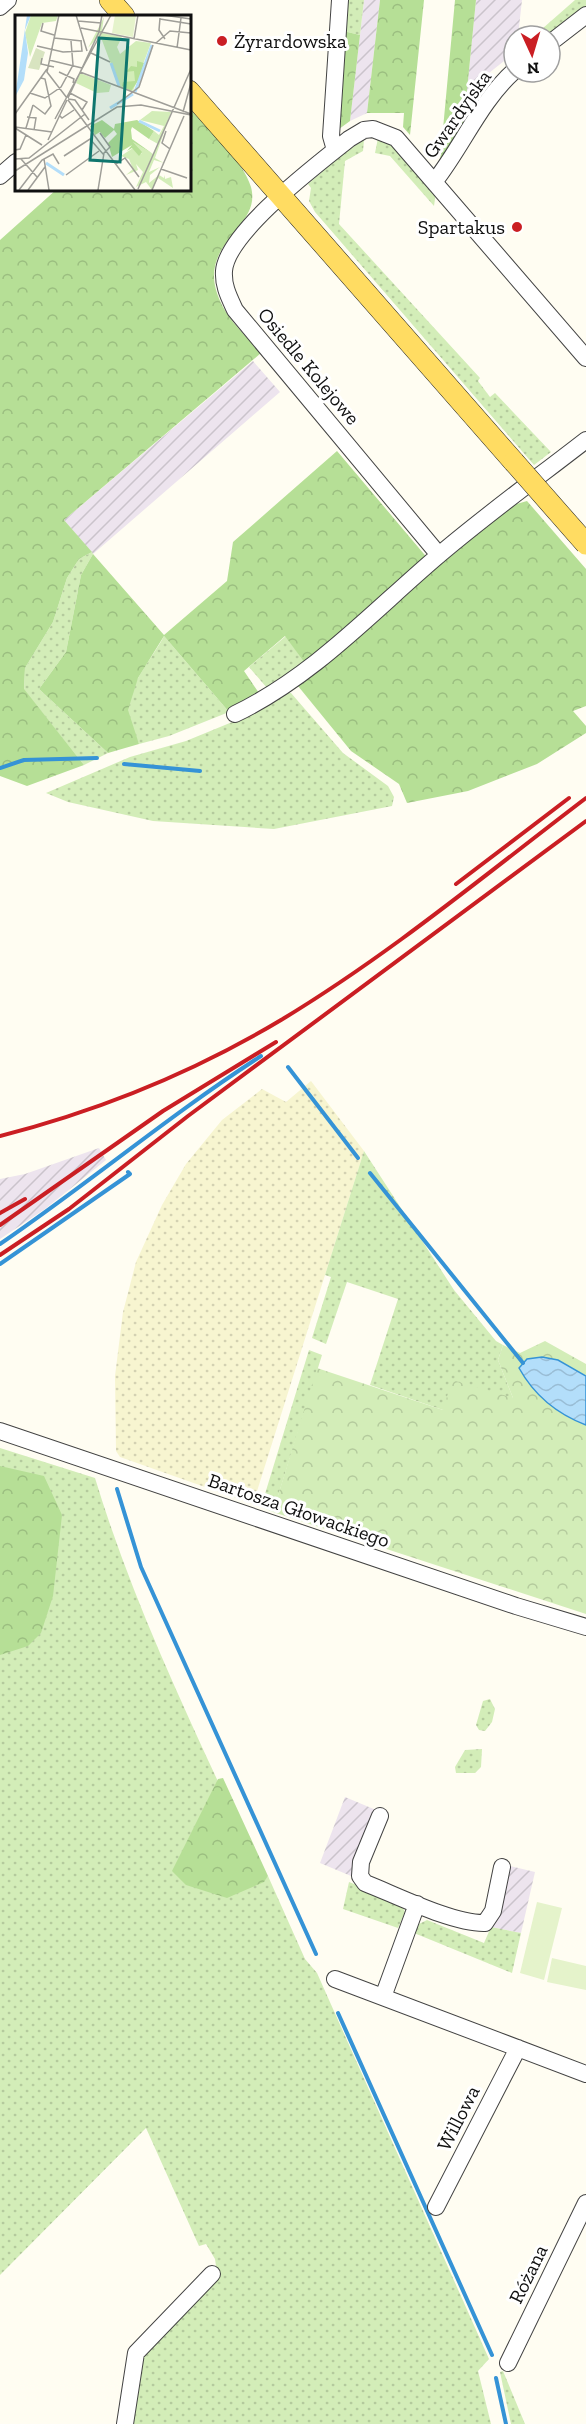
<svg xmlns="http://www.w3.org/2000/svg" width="586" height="2424" viewBox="0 0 586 2424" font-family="'Zilla Slab',serif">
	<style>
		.industrial { fill: url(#industrial-furrows) }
		.farmland { fill: url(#farmland-dots) }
		.grass { fill: url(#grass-dots) }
		.forest { fill: url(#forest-crowns) }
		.park { fill: url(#park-crowns) }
		.pitch { fill: #e5f3cb }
		.water { fill: url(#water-waves); stroke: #3593d6; stroke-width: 1.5 }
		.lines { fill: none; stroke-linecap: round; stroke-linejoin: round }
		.stream { stroke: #3593d6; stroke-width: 4 }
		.minor-casing { stroke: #434343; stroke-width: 18 }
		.major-casing { stroke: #212121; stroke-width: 22 }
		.minor { stroke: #fff; stroke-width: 16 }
		.major { stroke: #ffdc62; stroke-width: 21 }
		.rail { stroke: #ca1e23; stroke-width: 4 }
		.major-bridge-casing { stroke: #212121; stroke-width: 22; stroke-linecap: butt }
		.major-bridge { stroke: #ffdc62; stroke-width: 21 }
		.poi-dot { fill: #ca1e23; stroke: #fff; stroke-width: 2 }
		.labels { text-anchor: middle; stroke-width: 6; stroke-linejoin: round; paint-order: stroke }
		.poi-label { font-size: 20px; fill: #101010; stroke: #fff; text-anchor: start }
		.street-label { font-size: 20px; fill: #101010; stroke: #fff }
		.inset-river { fill: none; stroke: #b3defa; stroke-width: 3 }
		.inset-road { fill: none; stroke: #9f9e98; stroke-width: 1.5 }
		.view { fill: #0f766e; fill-opacity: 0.15; stroke: #0f766e; stroke-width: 3 }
		.inset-edge { fill: none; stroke: #101010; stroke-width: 3 }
	</style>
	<defs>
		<pattern id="industrial-furrows" width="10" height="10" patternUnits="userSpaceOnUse" patternTransform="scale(1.5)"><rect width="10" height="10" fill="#ede4ee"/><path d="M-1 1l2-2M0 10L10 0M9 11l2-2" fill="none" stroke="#cac3cb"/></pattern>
		<pattern id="farmland-dots" width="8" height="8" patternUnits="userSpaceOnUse" patternTransform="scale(1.5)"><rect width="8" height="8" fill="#f7f5d0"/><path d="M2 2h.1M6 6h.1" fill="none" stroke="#d3d1b2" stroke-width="1.8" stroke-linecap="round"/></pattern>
		<pattern id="grass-dots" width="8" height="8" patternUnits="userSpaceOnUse" patternTransform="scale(1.5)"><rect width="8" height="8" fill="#d3edb8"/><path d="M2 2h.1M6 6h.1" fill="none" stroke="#b4ca9d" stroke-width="1.8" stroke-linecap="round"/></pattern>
		<pattern id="forest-crowns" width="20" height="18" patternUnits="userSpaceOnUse" patternTransform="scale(1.5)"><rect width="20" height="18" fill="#b6df96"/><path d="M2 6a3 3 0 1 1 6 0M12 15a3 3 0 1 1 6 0" fill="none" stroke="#9bbe80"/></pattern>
		<pattern id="park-crowns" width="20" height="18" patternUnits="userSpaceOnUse" patternTransform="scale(1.5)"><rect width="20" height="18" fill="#d3edb8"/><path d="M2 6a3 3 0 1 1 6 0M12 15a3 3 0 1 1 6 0" fill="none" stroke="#b4ca9d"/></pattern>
		<pattern id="water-waves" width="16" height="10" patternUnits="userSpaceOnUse" patternTransform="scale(1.5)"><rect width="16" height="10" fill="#b3defa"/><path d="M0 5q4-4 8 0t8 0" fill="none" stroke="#99bdd5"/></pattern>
	</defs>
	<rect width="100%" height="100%" fill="#fffdf2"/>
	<!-- industrial -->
	<path class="industrial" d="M364,0H380L367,113L350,121Z
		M476,0H522L518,36H514V53L489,73L465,109Z
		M253,361L280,392L93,554L64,520Z
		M99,1148L106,1160L45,1209L0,1239V1179L25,1174Z
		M345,1797L376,1810L351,1876L320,1863Z
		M506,1865L535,1872L521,1933L491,1927Z"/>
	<!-- farmland -->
	<path class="farmland" d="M311,1081L364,1151L253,1504L120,1457L116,1451L115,1376L123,1312L136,1262L162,1205L186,1164L222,1120L262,1089L286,1102Z"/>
	<!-- grass -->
	<path class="grass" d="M342,0H364L360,35L339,30Z
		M575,0H586V8L549,36H534Z
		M378,138L393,145L436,192L434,206L390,156L375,153Z
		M364,140L363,151L345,161L339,224L480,378L478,381L490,397L495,393L551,452L534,465L315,212L309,201L311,188L308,184L345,152Z
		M92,552L93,554L81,575L66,652L39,689L108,753L84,765L24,690L25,668L53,622L67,578L79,559Z
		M164,636L229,712L169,736L139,744C135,734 130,722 128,712C125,689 154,656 164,636Z
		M286,636L304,662L267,688L249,667Z
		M287,693H291L343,753L388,786L394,797L392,806L274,829L153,821L68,802L46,793L130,757L186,741L242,718Z
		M364,1151L454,1290L496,1341L503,1345L498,1360L513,1398L443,1410L370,1385L398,1299L347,1282L326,1344L312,1338L331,1277L325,1275Z
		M309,1350L322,1355L273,1512L261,1507Z
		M0,1448L95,1478C137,1617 204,1749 264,1881L268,1876L305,1959L317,1973L489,2359L478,2371L491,2424H132L140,2365L147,2349L218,2280L215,2259L206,2244L199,2246L146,2128L0,2275Z
		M490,1699L495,1709L492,1722L485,1731L479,1730L476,1725L483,1701Z
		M482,1749L481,1767L475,1773H456L455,1767L465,1750Z
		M349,1882L400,1902L405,1912L398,1928L343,1909Z
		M427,1920L484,1943L491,1927L521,1933L512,1973L414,1933L419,1924Z
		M503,2371L525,2424H511L500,2372Z"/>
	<!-- forest -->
	<path class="forest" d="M380,0H424L410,135L403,127L404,113H367Z
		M455,0H476L463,130L440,161Z
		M339,30L360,35L350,121L335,132Z
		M189,108C208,129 243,160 251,187C263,231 189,243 223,307C232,324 249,339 261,353L64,520L92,552L79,559L67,578L53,622L25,668L24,689L84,765L27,786L0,776V240L57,189H189Z
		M337,451L429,560L304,662L285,636L244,671L261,696L229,712L164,636L138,678L128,710L139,744L108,753L39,689L66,652L81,575L93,554L164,635L227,581L233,542Z
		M527,501L586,569V706L573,711L586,726V733L537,764L468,791L407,803L399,784L351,751L298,686L377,622L434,570L513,505Z
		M0,1466L44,1476L62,1515L53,1596L41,1633L28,1646L0,1655Z
		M223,1778L268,1876L264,1882L227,1898L186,1885L172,1871L218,1779Z"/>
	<!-- park -->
	<path class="park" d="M545,1341L586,1364V1614L273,1512L317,1368L443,1410L452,1380L513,1398L498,1360L503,1345L520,1353Z"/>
	<!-- pitch -->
	<path class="pitch" d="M537,1902L562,1908L544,1980L520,1973Z
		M552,1958L586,1966V1990L547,1982Z"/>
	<!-- water -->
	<path class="water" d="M542,1357L558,1360L586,1376V1425C557,1414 534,1395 519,1368L527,1359Z"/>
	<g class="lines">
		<!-- stream -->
		<path class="stream" d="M124,764L200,771
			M0,768L24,760L97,758
			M288,1067L358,1158
			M370,1173L523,1363
			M0,1244C89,1183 171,1114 261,1056
			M0,1264L130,1174L128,1172
			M117,1489L141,1567L316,1954
			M338,2013L492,2355
			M496,2378L506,2424"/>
		<defs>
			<path id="minor" d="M0,7L8,0
				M550,43L586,15
				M335,150L331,136L340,0
				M0,176L16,162
				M435,181C463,145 480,102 514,71
				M439,555L235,310C229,297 223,286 224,271C227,232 318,164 349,139L364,130L373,129L396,138L586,358
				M235,714C314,676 373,611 439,555C486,515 537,478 586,440
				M0,1431L516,1606L586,1627
				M380,1816L361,1862L360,1876L365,1883C396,1895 453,1924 485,1923L493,1911L502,1867
				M335,1979L586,2074
				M383,1997L417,1904
				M436,2207L518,2048
				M508,2363L586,2203
				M125,2424L136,2353L212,2274"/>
			<path id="major" d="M110,0L124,16
				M189,91L514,462"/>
		</defs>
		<!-- minor casing -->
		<use href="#minor" class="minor-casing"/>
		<!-- major casing -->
		<use href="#major" class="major-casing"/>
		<!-- minor -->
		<use href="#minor" class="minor"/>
		<!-- major -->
		<use href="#major" class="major"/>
		<!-- rail -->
		<path class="rail" d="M456,884L569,798
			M0,1136C98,1111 194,1072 281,1020C389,955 486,874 586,798
			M0,1213L25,1199
			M0,1225L163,1111L276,1042
			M0,1255L69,1209L188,1116L586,821"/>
		<defs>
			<path id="major-bridge" d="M514,462L586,544"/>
		</defs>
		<!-- major-bridge casing -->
		<use href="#major-bridge" class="major-bridge-casing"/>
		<!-- major-bridge -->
		<use href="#major-bridge" class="major-bridge"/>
	</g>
	<!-- markers -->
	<g class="poi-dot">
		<circle cx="222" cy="41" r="6"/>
		<circle cx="517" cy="227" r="6"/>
	</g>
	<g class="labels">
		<!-- poi labels -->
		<g class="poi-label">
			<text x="234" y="48">Żyrardowska</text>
			<text x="505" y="234" text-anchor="end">Spartakus</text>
		</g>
		<!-- street labels -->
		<g class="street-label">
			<text transform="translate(457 114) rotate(-55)" y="7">Gwardyjska</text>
			<text transform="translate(309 366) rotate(50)" y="7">Osiedle Kolejowe</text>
			<text transform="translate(299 1510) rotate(19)" y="7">Bartosza Głowackiego</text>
			<text transform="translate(458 2118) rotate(-63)" y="7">Willowa</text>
			<text transform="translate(528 2274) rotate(-64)" y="7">Różana</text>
		</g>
	</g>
	<!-- overview -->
	<g transform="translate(15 15)">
		<rect width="176" height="176" fill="#fffdf2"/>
		<path d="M89,2L87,15L95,4L87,18L107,22L102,32L105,39L121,26L136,28L118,76L105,73L85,20L73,33ZM137,96L156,97L140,143L149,148L139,145L134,157L145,152L135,160L134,168L144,160L149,163L150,160V164L156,162L158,173L143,163L137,175L131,167L121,172L128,157L121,149L123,155L111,160L118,154L114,144L106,141L118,133L127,139L118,127L138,139L143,129L134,124L139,116L144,120L149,111L125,105Z" fill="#d3edb8"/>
		<path d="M122,46L129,48L125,63L116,76L107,71L108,67L120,66L119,56L111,57L116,51L122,52ZM87,105L99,114L100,109L122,105L139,116L134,124L117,112L116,115L117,124L138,139L118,127L127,137L124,141L117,133L112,136L117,130L97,142L93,128L102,119L99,115L90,123L85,117L80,120L75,111Z" fill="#b6df96"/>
		<path d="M21,33L30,37L24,55L13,53Z" fill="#d8e4c0"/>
		<path d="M16,0H43L41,6L27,8L15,42L10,18ZM65,58L96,70L94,77L82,78L61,68Z" fill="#d3edb8"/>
		<path d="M100,0H121L118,22L97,18Z" fill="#e5f3cb"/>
		<path d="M12,0H16L10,15L13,38L9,65L0,82Z" fill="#b3defa"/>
		<path class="inset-river" d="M96,48L104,71M120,77L137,30M95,93L118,79M124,106L145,116M31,148L49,160"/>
		<path class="inset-road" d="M44,0L32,57L52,83M61,0L72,36M148,0L176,4M145,3L144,15L150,24M145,4L176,9M63,6L86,8M28,8L26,16L39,20M66,13L176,35M39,23L67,26M119,24L123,0M141,28L155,16L176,18M22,31L48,37L67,36L66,26M162,33L166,3M74,37L95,47M27,43L26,49L39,52M34,45L67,53M44,57L59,64L58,68M65,57L176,99M15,78L30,83L46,72L58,50L56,26M55,78L72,87L67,95M53,83L84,17L87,0M53,84L60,85L74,105M53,85L120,175M102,89L124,72L138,30M18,90L30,99L36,91L30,64L26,63M168,97L176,68M0,99L32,54M44,100L47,103L59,95M12,102L21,103L19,115M40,104L96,0M0,112L37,117M0,113L27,130M11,113L18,90M151,116L147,128L155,134M33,125L52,85M0,135L5,134L11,120M49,141L75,124L88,139L95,132L85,118M0,144L14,143L70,99M6,144L22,162M29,144L34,175M101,149L110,143L124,162M146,154L172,163M0,156L102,92L126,90L176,100M51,160L84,136M123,174L176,54M4,175L27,145L38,139L44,149M13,175L30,152M83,175L89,138M137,175L169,101"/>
		<path class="view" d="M84,23L113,25L105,147L75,145Z"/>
		<rect width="176" height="176" class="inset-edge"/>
	</g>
	<!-- north arrow -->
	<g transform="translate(532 54) rotate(176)"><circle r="28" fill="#ffffff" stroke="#9f9f9f" stroke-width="1.5"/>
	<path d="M0-4.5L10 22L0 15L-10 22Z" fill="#ca1e23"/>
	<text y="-9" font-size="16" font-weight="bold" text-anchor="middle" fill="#101010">N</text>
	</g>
</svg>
